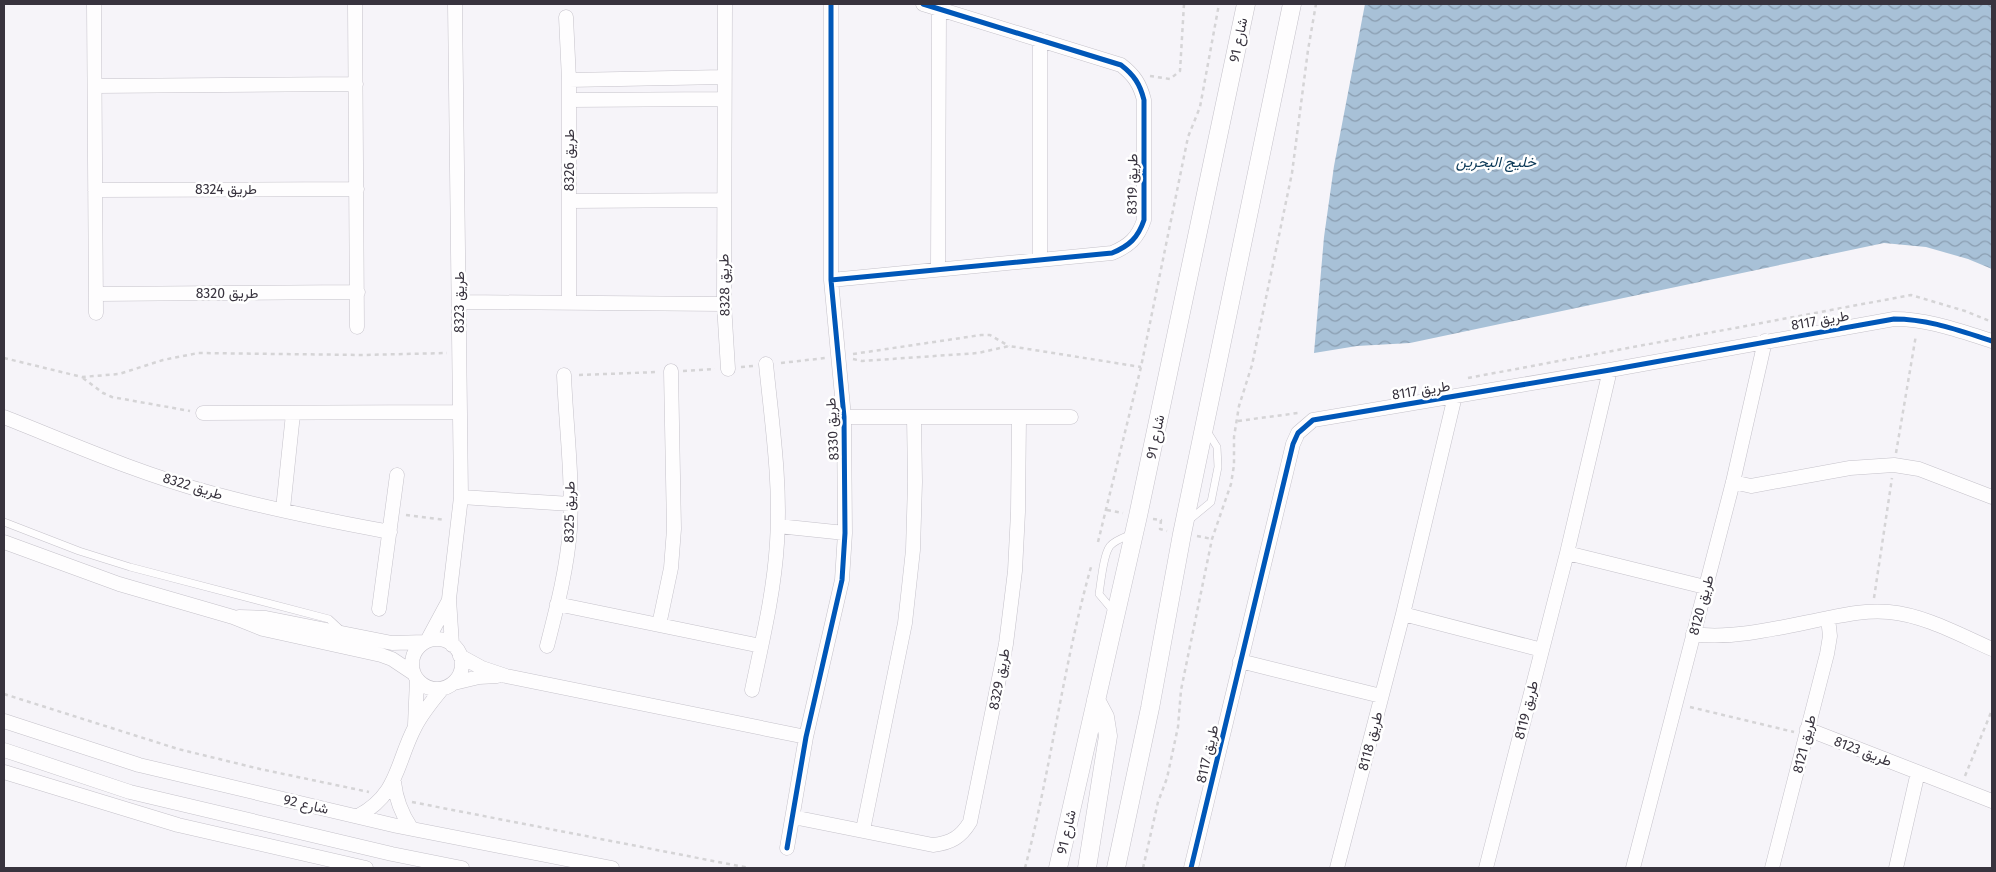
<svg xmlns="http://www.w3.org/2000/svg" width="1996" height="872" viewBox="0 0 1996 872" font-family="'Fira Sans',Vazirmatn,sans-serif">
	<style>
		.water { fill: url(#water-waves) }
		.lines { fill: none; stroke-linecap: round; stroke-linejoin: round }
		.service-casing { stroke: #c5c2ca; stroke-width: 8 }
		.minor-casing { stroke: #c5c2ca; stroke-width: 15 }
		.tertiary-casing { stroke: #c5c2ca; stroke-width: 19 }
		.path { stroke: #d5d4d6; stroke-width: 2.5; stroke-dasharray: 4 4; stroke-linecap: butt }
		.service { stroke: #fefdfe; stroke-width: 7 }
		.minor { stroke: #fefdfe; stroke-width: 14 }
		.tertiary { stroke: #fefdfe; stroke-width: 18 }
		.cycleway-casing { stroke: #fff; stroke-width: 8 }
		.cycleway { stroke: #0057b8; stroke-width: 5 }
		.labels { text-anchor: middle; stroke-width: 5; stroke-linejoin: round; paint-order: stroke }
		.street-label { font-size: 14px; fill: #38333e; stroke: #fff }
		.water-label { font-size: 15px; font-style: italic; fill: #0b3957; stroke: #fff }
	</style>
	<defs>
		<pattern id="water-waves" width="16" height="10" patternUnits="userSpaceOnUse" patternTransform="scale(1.25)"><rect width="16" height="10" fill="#a8c1d7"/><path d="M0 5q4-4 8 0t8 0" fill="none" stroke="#8a9db0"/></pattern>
	</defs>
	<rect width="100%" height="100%" fill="#f6f4f9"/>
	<!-- water -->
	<path class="water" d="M1365,4H1992V269L1968,259L1926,247L1884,243L1410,343L1357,346L1314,353L1324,237L1334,166Z"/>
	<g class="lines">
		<defs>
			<path id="service" d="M1188,521L1211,502L1218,467L1217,447L1207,431
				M4,522L79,551L130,567L329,619L343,632
				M1115,613L1099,594C1101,583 1103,555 1110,546C1115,540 1125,537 1132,534"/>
			<path id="minor" d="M94,4L96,313
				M355,4L357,327
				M725,4L724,304L728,369
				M566,17L569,80V303
				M1040,40V259
				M569,80L724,77
				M95,86L356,84
				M569,100L724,99
				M95,190L357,189
				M569,201L724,200
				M938,269L939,9
				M831,280L1112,253C1129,246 1138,238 1144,220V100C1140,84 1134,75 1121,65L923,4
				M96,294L358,292
				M460,302L724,304
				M203,413L460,412
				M4,417C72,444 140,474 211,493C270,509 330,521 390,532
				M844,417H1071
				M1733,482L1751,486L1850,468L1894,465L1919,469L1992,497
				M461,497L571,504
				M283,509L293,414
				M778,526L845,533
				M4,542L119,584L233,617L263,629L381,655L392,659L413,673
				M1567,553L1705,587
				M557,604L761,646
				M379,609L397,475
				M1403,614L1542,650
				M239,617L266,618L392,643L425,642
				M659,625L671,568L674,529L671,371
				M1693,634C1734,640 1787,626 1828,618C1848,614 1868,610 1889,612C1924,615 1960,635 1992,649
				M412 664a25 25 0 1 1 50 0a25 25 0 1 1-50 0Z
				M427,641L448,602
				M452,645L449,599L461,497L455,4
				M547,646C557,607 567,569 570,529C573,478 566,426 564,375
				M460,656L482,668L506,676L806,737
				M1240,661L1381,696
				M454,683L479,677L497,676
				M752,690C762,642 774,593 777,543C781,483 772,424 766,364
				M4,721L139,765L397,826L612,868
				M415,725L417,679
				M1807,729L1992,801
				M4,750L130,792L392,854L462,868
				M4,772L178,825L366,868
				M394,782C396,800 401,813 411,828
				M358,816C399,794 396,763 415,727C422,713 432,701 442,689
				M793,817L933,845C951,843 961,837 970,822L1006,644L1015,571L1018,512L1019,417
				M863,830L905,623L913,550L915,482L914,417
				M787,848L806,737L842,580L845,533L844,417L831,280V4
				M1191,868L1293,444L1298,433L1313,420L1610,370L1894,319C1929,319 1960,331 1992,341
				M1337,868L1403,614L1455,396
				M1486,868L1567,553L1610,370
				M1633,868L1733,482L1765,341
				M1772,868L1827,654L1830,636L1828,618
				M1896,868L1918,772"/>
			<path id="tertiary" d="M1058,868L1138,516L1246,4
				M1087,868L1108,736L1105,717L1096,700
				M1116,868L1150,708L1182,534L1292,4"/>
		</defs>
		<!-- service casing -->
		<use href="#service" class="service-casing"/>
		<!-- minor casing -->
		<use href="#minor" class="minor-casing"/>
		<!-- tertiary casing -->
		<use href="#tertiary" class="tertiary-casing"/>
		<!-- path -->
		<path class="path" d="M1150,76L1170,79L1180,71L1184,4
			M853,354L981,335H990L1009,346
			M4,358L82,377L119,374L163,360L198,353L362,355L447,353
			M853,359L862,361L978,353L1009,346L1141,367
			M781,363L825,358
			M741,367L753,366
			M683,371L715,369
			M579,375L658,372
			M83,378L103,393L112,397L190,411
			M1468,378L1911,295L1965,311L1992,322
			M1238,421L1298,413
			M1896,453L1916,335
			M1107,510L1123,513
			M406,515L445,520
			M1153,519L1161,520L1160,529L1167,531
			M1197,536L1212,539
			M1098,542L1141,367L1188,137L1200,107L1219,4
			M1874,598L1892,478
			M4,694L178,749L260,769L369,792
			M1690,707L1794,732
			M1965,776L1992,710
			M412,802L749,868
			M1025,868C1051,769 1063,666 1091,567
			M1143,868L1158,802L1167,778L1178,727L1181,690L1212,539L1231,484L1234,465V437L1239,406L1252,365L1292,173L1308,50L1316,4"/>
		<!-- service -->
		<use href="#service" class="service"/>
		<!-- minor -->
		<use href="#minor" class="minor"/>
		<!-- tertiary -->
		<use href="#tertiary" class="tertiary"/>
		<defs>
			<path id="cycleway" d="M831,280L1112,253C1129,246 1138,238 1144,220V100C1140,84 1134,75 1121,65L923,4
				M787,848L806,737L842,580L845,533L844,417L831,280V4
				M1191,868L1293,444L1298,433L1313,420L1610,370L1894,319C1929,319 1960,331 1992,341"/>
		</defs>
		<!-- cycleway casing -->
		<use href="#cycleway" class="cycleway-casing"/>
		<!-- cycleway -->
		<use href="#cycleway" class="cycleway"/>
	</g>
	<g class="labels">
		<!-- street labels -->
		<g class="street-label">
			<text transform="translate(1238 40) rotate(-78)" y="5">شارع 91</text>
			<text transform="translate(569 160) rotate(-90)" y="5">طريق 8326</text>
			<text transform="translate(1132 184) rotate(-89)" y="5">طريق 8319</text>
			<text x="226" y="194">طريق 8324</text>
			<text transform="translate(724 285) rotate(-91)" y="5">طريق 8328</text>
			<text x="227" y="298">طريق 8320</text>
			<text transform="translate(459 302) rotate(-90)" y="5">طريق 8323</text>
			<text transform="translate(1820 320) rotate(-10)" y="5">طريق 8117</text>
			<text transform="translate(1421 390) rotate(-9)" y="5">طريق 8117</text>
			<text transform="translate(832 429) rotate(-93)" y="5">طريق 8330</text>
			<text transform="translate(1155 437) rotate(-78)" y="5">شارع 91</text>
			<text transform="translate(193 486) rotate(17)" y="5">طريق 8322</text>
			<text transform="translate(569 512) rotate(-89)" y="5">طريق 8325</text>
			<text transform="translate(1701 605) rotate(-75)" y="5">طريق 8120</text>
			<text transform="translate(999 679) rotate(-79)" y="5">طريق 8329</text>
			<text transform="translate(1526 710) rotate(-76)" y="5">طريق 8119</text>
			<text transform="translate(1370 741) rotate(-75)" y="5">طريق 8118</text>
			<text transform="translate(1804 744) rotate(-76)" y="5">طريق 8121</text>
			<text transform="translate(1863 751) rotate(21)" y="5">طريق 8123</text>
			<text transform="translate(1207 754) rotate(-77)" y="5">طريق 8117</text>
			<text transform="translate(306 804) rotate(13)" y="5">شارع 92</text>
			<text transform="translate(1066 832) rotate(-77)" y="5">شارع 91</text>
		</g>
		<!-- water labels -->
		<g class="water-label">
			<text x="1496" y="167">خليج البحرين</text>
		</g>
	</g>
	<!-- border -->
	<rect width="1996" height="872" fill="none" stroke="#38333e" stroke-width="10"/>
</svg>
